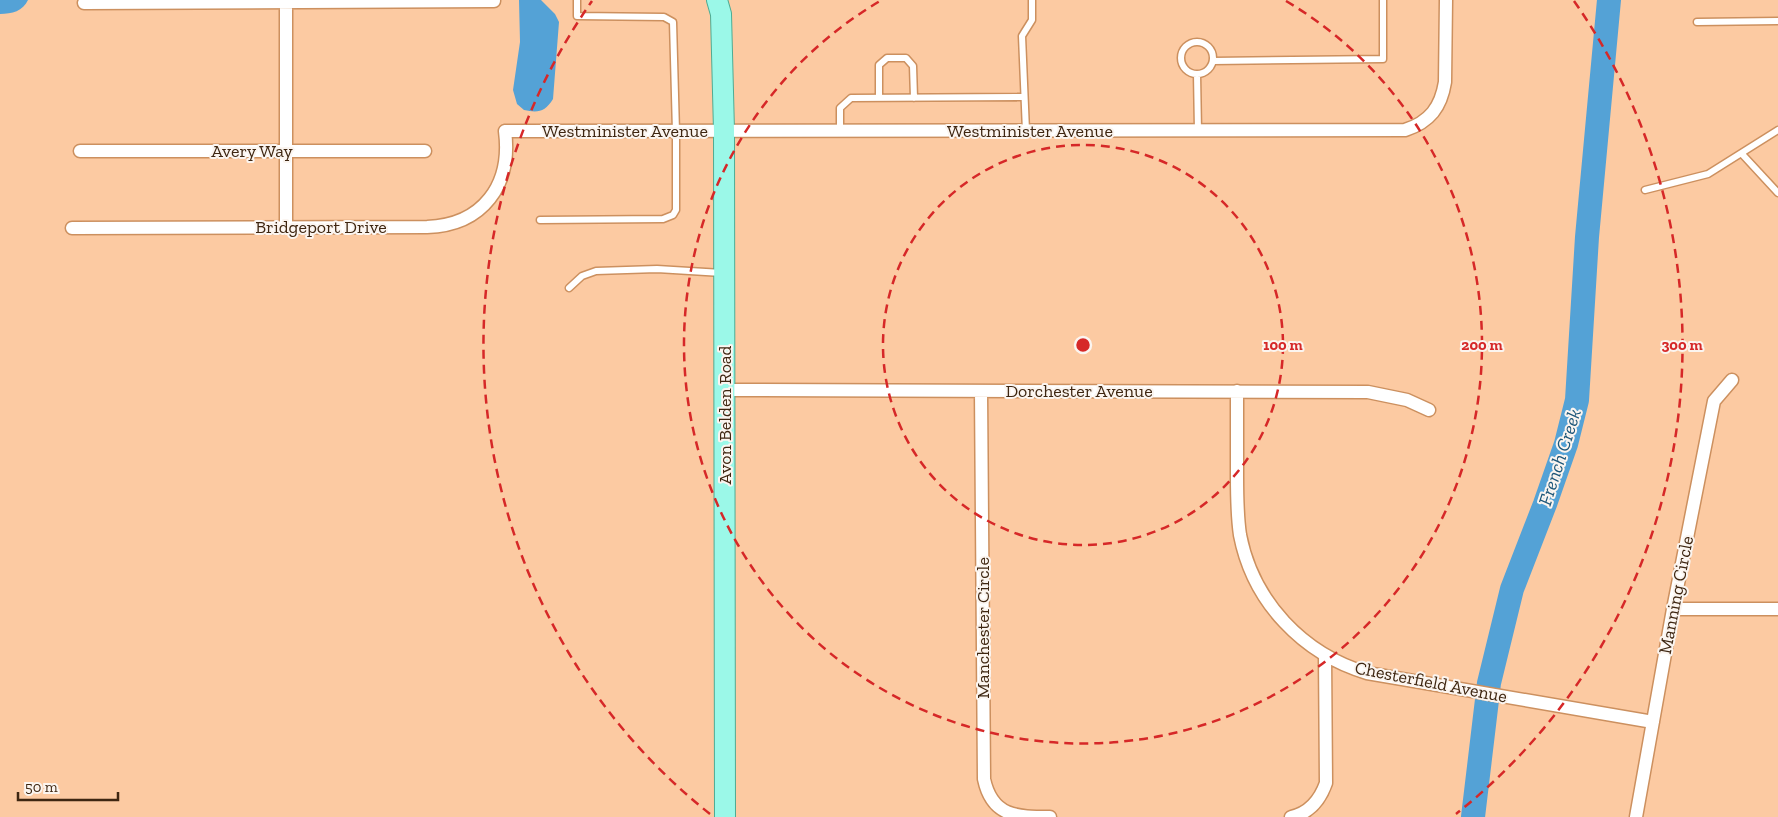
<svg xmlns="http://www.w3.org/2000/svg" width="1778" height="817" viewBox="0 0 1778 817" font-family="'Zilla Slab',serif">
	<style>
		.water { fill: #54a2d6 }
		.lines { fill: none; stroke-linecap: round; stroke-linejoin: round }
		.river { stroke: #54a2d6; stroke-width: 24 }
		.service-casing { stroke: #cc905f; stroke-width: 9 }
		.minor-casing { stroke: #cc905f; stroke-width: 15 }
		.primary-casing { stroke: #4fab93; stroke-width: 22 }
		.service { stroke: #fff; stroke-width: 6 }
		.minor { stroke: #fff; stroke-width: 12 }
		.primary { stroke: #9bf8e8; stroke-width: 20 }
		.ring { fill: none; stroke: #d62828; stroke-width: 2.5; stroke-dasharray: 9 6 }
		.labels { text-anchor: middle; stroke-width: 4; stroke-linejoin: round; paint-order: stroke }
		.street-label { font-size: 18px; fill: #3e2611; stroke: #fbf5f0 }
		.water-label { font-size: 19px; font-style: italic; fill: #1c5679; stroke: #fbf5f0 }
		.centre { fill: #d62828; stroke: #fbf5f0; stroke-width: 2.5 }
		.ring-label { font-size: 15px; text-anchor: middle; font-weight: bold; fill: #d62828; stroke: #fbf5f0; stroke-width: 4; stroke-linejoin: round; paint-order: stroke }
	</style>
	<rect width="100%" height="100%" fill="#fccaa2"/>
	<!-- water -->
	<path class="water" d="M0,0H28C23,11 12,14 0,14Z
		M519,0H541L555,14L559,22L553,99C545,112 538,113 524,110L517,104L513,90L520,42Z"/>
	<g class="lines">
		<!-- river -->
		<path class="river" d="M1473,817L1489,683L1512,589L1545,504L1566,444L1577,400L1587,237L1609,0"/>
		<defs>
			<path id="service" d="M1697,22L1778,21
				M1181 58a16 16 0 1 1 32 0a16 16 0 1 1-32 0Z
				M1213,61L1383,59V0
				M1197,74L1198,131
				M879,98V65L887,58H906L913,66L914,98
				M840,131V108L851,98L1024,97
				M1026,131L1022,36L1032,20V0
				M1742,154L1778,193
				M1645,190L1708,174L1778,130
				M540,220L663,219L673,215L676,210V132L673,22L664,17L577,16V0
				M569,288L582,276L596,271L657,269L722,273"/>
			<path id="minor" d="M84,3L494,1
				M80,151H425
				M286,227V2
				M72,228L427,227C483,225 512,185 505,131L1405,130C1430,122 1441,107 1445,82L1446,0
				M726,390L1368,392L1407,400L1429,410
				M981,391L984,779C992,817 1017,817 1050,817
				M1237,391C1237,419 1237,447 1237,475C1237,495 1237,515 1240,535C1253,602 1303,654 1367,673L1653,722
				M1673,609H1778
				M1291,817C1310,813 1320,800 1326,783L1325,655
				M1636,817L1673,609L1714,401L1732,380"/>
			<path id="primary" d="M717,0L721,14L724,131L725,817"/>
		</defs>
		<!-- service casing -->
		<use href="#service" class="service-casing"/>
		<!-- minor casing -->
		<use href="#minor" class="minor-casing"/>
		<!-- primary casing -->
		<use href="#primary" class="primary-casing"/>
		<!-- service -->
		<use href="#service" class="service"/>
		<!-- minor -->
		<use href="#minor" class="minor"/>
		<!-- primary -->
		<use href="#primary" class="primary"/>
	</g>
	<!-- distance rings -->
	<g class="ring">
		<circle cx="1083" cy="345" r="200"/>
		<path d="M1286 1A399 399 0 1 1 880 1"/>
		<path d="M710 814A599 599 0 0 1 592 1M1574 1A599 599 0 0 1 1456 814"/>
	</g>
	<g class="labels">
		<!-- street labels -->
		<g class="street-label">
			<text x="625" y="137">Westminister Avenue</text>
			<text x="1030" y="137">Westminister Avenue</text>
			<text x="252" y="157">Avery Way</text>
			<text x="321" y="233">Bridgeport Drive</text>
			<text x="1079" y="397">Dorchester Avenue</text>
			<text transform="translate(725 415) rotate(-90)" y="6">Avon Belden Road</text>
			<text transform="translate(1676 595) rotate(-79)" y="6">Manning Circle</text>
			<text transform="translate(983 628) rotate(-90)" y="6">Manchester Circle</text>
			<text transform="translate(1431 682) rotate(11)" y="6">Chesterfield Avenue</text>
		</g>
		<!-- water labels -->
		<g class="water-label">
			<text transform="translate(1559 457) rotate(-72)" y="7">French Creek</text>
		</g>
	</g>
	<circle cx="1083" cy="345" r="8" class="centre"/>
	<g class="ring-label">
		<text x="1283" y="350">100 m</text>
		<text x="1482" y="350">200 m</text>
		<text x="1682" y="350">300 m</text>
	</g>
	<!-- scale -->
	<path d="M18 792v8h100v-8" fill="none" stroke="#3e2611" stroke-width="2.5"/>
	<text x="25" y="792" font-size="15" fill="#3e2611" stroke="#fbf5f0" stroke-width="4" paint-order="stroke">50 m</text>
</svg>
